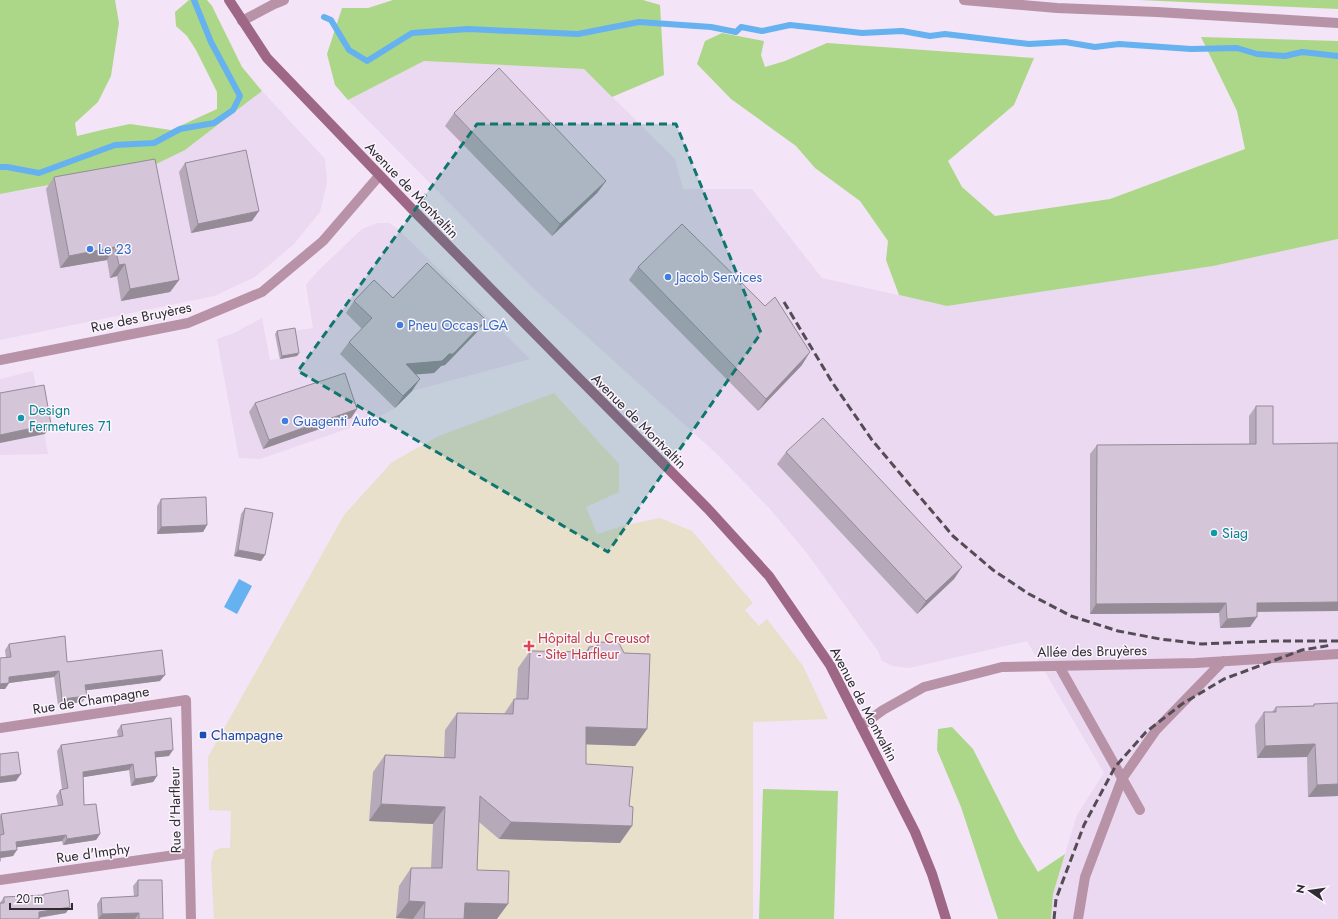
<svg xmlns="http://www.w3.org/2000/svg" width="1338" height="919" viewBox="0 0 1338 919" font-family="Jost,sans-serif">
	<style>
		.built { fill: #ebd8f1 }
		.medical { fill: #e8e0ca }
		.green { fill: #add788 }
		.water { fill: #66b1ef }
		.lines { fill: none; stroke-linecap: round; stroke-linejoin: round }
		.stream { stroke: #66b1ef; stroke-width: 6 }
		.street { stroke: #b892a6; stroke-width: 10 }
		.secondary { stroke: #9e6785; stroke-width: 10 }
		.rail { stroke: #534c55; stroke-width: 3; stroke-dasharray: 8 4; stroke-linecap: butt }
		.wall { fill: #b6aaba }
		.shaded-wall { fill: #948b97 }
		.building { fill: #d4c6d8; stroke: #948b97 }
		.marked { fill: #0f766e; fill-opacity: 0.2; stroke: #0f766e; stroke-width: 3; stroke-dasharray: 8 5; stroke-linejoin: round }
		.shop-dot { fill: #3f7fe0; stroke: #fbf5fd; stroke-width: 1.5 }
		.culture-dot { fill: #0f9aa8; stroke: #fbf5fd; stroke-width: 1.5 }
		.health-dot { fill: #e0444e; stroke: #fbf5fd; stroke-width: 1.5 }
		.transit-dot { fill: #1a4fb4; stroke: #fbf5fd; stroke-width: 1.5 }
		.labels { text-anchor: middle; stroke-width: 3; stroke-linejoin: round; paint-order: stroke }
		.street-label { font-size: 14px; fill: #312c33; stroke: #fbf5fd }
		.shop-label { font-size: 14px; fill: #366cbe; stroke: #fbf5fd; text-anchor: start }
		.culture-label { font-size: 14px; fill: #0d838f; stroke: #fbf5fd; text-anchor: start }
		.health-label { font-size: 14px; fill: #be3a42; stroke: #fbf5fd; text-anchor: start }
		.transit-label { font-size: 14px; fill: #164399; stroke: #fbf5fd; text-anchor: start }
	</style>
	<rect width="100%" height="100%" fill="#f3e4f7"/>
	<!-- built -->
	<path class="built" d="M424,61L584,69L675,159L683,189H752L822,278L947,306L1212,266L1338,239V919H1051L1053,894L1077,815L1104,773L1027,641L909,668L893,666L882,661L878,651L806,552L770,509L717,454L533,288L348,100Z
		M262,91L325,159L327,182L320,212L294,244L255,277L214,296L0,340V194L37,188L185,150Z
		M378,223H389L398,229L530,359L412,391L395,408L373,420L260,459L239,458L217,339L234,333L262,318L270,360L279,359L275,334L313,328L306,285L318,271L362,229Z
		M33,371L48,454L0,455V379Z"/>
	<!-- medical -->
	<path class="medical" d="M554,393L619,464V492L586,507L597,534L626,525L660,518L692,531L753,603L745,610L759,626L767,619L803,666L828,719L753,722V919H214L211,863L214,851L221,848H230L231,811L209,810L208,757L344,515L392,462L439,436Z"/>
	<!-- green -->
	<path class="green" d="M0,0H115L119,23L111,76L98,102L75,123L77,136L106,129L130,124L171,130L217,109V92L196,50L187,36L176,26L175,12L189,0H207L212,6L242,67L262,91L185,150L152,166L0,194Z
		M393,0H643L660,5L664,75L612,97L584,69L424,61L348,100L335,85L327,54L342,8H368Z
		M1138,0H1338V9L1139,0Z
		M722,33L764,41L761,55L765,67L785,61L827,43L1034,58L1014,105L948,161L962,187L995,216L1110,199L1245,149L1237,111L1201,37L1338,41V239L1213,266L947,306L899,295L886,260L888,241L860,201L815,168L796,146L731,99L697,64L705,41Z
		M952,727L973,749L1019,840L1038,872L1065,854L1053,894L1051,919H998L961,807L937,750L938,729Z
		M763,789L838,791L834,919H759Z"/>
	<!-- water -->
	<path class="water" d="M239,579L252,586L237,614L224,607Z"/>
	<g class="lines">
		<!-- stream -->
		<path class="stream" d="M324,17L331,20L349,50L367,61L412,33L468,29L578,34L639,22L711,27L736,32L741,27L762,31L790,25L862,33L902,31L930,36L945,34L1029,44L1065,42L1095,47L1119,44L1191,49L1237,48L1257,54L1285,56L1302,52L1338,56
			M0,167H7L39,173L115,145L154,143L180,129L214,123L233,110L240,96L211,42L194,0"/>
		<!-- street -->
		<path class="street" d="M964,0L1057,8L1157,12L1338,23
			M242,21L274,4L284,0
			M0,360L188,323L262,292L323,241L379,176
			M1059,666L1140,810
			M861,726L883,710L924,687L1002,667L1196,663L1338,654
			M0,728L186,700L191,919
			M0,880L189,853
			M1078,919L1085,877L1122,779L1156,730L1223,661"/>
		<!-- secondary -->
		<path class="secondary" d="M229,0L267,58L413,210L708,509L769,576L830,665L915,832L932,874L946,919"/>
		<!-- rail -->
		<path class="rail" d="M784,302L832,382L872,440L903,477L953,536L993,570L1029,594L1071,616L1118,631L1160,639L1202,644L1274,641H1338
			M1054,919L1056,899L1084,825L1115,767L1146,732L1182,704L1224,679L1302,650L1332,645"/>
	</g>
	<!-- wall -->
	<path class="wall" d="M454,113L606,181L597,193L552,236L445,126Z
		M185,163L252,221L191,233L179,172Z
		M54,177L179,280L170,292L121,301L117,276L110,278L107,260L60,268L46,189Z
		M638,267L802,365L758,411L629,280Z
		M393,298L486,320L477,332L445,365L441,366L434,373L416,374L412,391L395,408L340,354L349,342L362,329L346,313L354,301Z
		M277,331L299,353L297,356L280,359L275,334Z
		M255,403L357,409L351,418L263,449L249,412Z
		M1256,406L1257,612L1250,627L1220,628L1219,613L1090,614V454L1097,445L1249,444V416Z
		M786,452L962,567L954,579L917,614L777,464Z
		M161,499L207,525L203,532L157,534V506Z
		M245,508L265,555L261,561L234,556L241,514Z
		M598,642L647,729L635,746L586,744V764L620,843L499,839L479,822L477,870L497,919H413L396,918L399,886L411,868H431L433,824L369,821L373,772L385,755L444,757L445,730L457,713L504,714L514,699H516L518,668L530,651L585,652L589,647L596,646Z
		M9,644L67,662L160,681L86,690L87,696L82,702L58,705L54,677L9,683L5,689H0V658H6L5,650Z
		M1314,704L1338,796L1308,797L1307,757L1257,758L1255,725L1264,712H1272L1276,707L1313,706Z
		M121,725L169,756L156,757L157,776L153,782L131,786L129,770L83,777L84,805L100,834L96,840L63,845L62,841L17,847L13,856L1,858V861L0,862V816L1,814L58,806L56,796L60,790L62,789L57,751L61,745L118,737L117,731Z
		M138,880L163,919H98L97,904L101,898L134,897L133,886Z
		M44,894L66,913L39,918L0,903L4,897L43,895Z"/>
	<!-- shaded-wall -->
	<path class="shaded-wall" d="M606,181L597,193L552,236L560,224Z
		M259,211L252,221L191,233L198,224Z
		M115,247L107,260L60,268L69,256Z
		M125,264L117,276L110,278L119,265Z
		M179,280L170,292L121,301L130,289Z
		M486,320L477,332L445,365L441,366L434,373L398,376L406,364L449,354Z
		M810,352L802,365L758,411L766,399Z
		M299,353L297,356L280,359L282,356Z
		M420,379L412,391L395,408L403,396Z
		M357,409L351,418L263,449L269,440Z
		M51,424L45,434L0,443V435Z
		M207,525L203,532L157,534L161,527Z
		M238,550L265,555L261,561L234,556Z
		M962,567L954,579L917,614L926,601Z
		M1338,602V611L1250,612L1257,603Z
		M1226,603L1219,613L1090,614L1096,604Z
		M1257,617L1250,627L1220,628L1227,619Z
		M59,671L54,677L9,683L5,689H0V684L9,677Z
		M165,675L160,681L81,691L85,685Z
		M87,696L82,702L58,705L62,699Z
		M586,727L647,729L635,746L574,744Z
		M1315,744L1307,757L1257,758L1265,746Z
		M173,750L169,756L151,758L155,752Z
		M133,764L129,770L78,778L83,772Z
		M21,774L16,781L0,783V777Z
		M157,776L153,782L131,786L135,779Z
		M1338,784V796L1308,797L1317,785Z
		M381,804L445,807L433,824L369,821Z
		M511,822L632,826L620,843L499,839Z
		M100,834L96,840L63,845L67,839Z
		M66,835L62,841L12,848L16,842Z
		M17,850L13,856L0,858V852Z
		M409,901L425,902L413,919L396,918Z
		M465,903L508,904L497,919H454Z
		M70,907L66,913L34,918L39,912Z
		M139,913L135,919H98L102,914Z"/>
	<!-- building -->
	<path class="building" d="M499,68L606,181L560,224L454,113Z
		M246,150L259,211L198,224L185,163Z
		M155,159L179,280L130,289L125,264L119,265L115,247L69,256L54,177Z
		M682,224L765,306L775,297L810,352L766,399L638,267Z
		M427,263L486,320L453,354H449L442,361L406,364L420,379L403,396L349,342L372,318L354,301L374,280L393,298Z
		M295,328L299,353L282,356L277,331Z
		M345,373L357,409L269,440L255,403Z
		M44,385L51,424L0,435V393Z
		M1256,406H1273V444L1338,443V602L1257,603V617L1227,619L1226,603L1096,604L1097,445L1256,444Z
		M823,418L962,567L926,601L786,452Z
		M206,497L207,525L161,527V499Z
		M245,508L273,513L265,555L238,550Z
		M65,636L67,662L162,650L165,675L85,685L87,696L62,699L59,671L9,677V683L0,684V658L11,657L9,644Z
		M598,642L619,643L624,653L650,654L647,729L586,727V764L633,767L629,806L633,807L632,826L511,822L480,796L477,870L509,871L508,904L465,903L464,919H424L425,902L409,901L411,868H442L445,807L381,804L385,755L455,758L457,713L513,714L514,699H528L530,651L588,652L589,647L598,646Z
		M1338,703V784L1317,785L1315,744L1265,746L1264,712H1276V707L1314,706V704Z
		M171,718L173,750L155,752L157,776L135,779L133,764L83,772L84,805L96,804L100,834L67,839L66,835L16,842L17,850L0,852V835L4,834L1,814L63,805L60,790L68,788L61,745L123,736L121,725Z
		M18,752L21,774L0,777V754Z
		M138,880H162L163,919H139V913L102,914L101,898L138,896Z
		M68,890L70,907L39,912V919H0V903H4V897L44,895V894Z"/>
	<!-- marked area -->
	<path class="marked" d="M477,124H676L761,333L608,552L298,371Z"/>
	<!-- markers -->
	<g class="shop-dot">
		<circle cx="90" cy="249" r="4"/>
		<circle cx="668" cy="277" r="4"/>
		<circle cx="400" cy="325" r="4"/>
		<circle cx="285" cy="421" r="4"/>
	</g>
	<g class="culture-dot">
		<circle cx="21" cy="418" r="4"/>
		<circle cx="1214" cy="533" r="4"/>
	</g>
	<path class="health-dot" d="M527 640h4v4h4v4h-4v4h-4v-4h-4v-4h4z"/>
	<rect class="transit-dot" x="199" y="731" width="8" height="8" rx="2"/>
	<g class="labels">
		<!-- street labels -->
		<g class="street-label">
			<text transform="translate(412 190) rotate(46)" y="5">Avenue de Montvaltin</text>
			<text transform="translate(141 317) rotate(-12)" y="5">Rue des Bruyères</text>
			<text transform="translate(639 421) rotate(45)" y="5">Avenue de Montvaltin</text>
			<text transform="translate(1092 651) rotate(-1)" y="5">Allée des Bruyères</text>
			<text transform="translate(91 700) rotate(-9)" y="5">Rue de Champagne</text>
			<text transform="translate(864 704) rotate(62)" y="5">Avenue de Montvaltin</text>
			<text transform="translate(175 810) rotate(-91)" y="5">Rue d'Harfleur</text>
			<text transform="translate(93 853) rotate(-8)" y="5">Rue d'Imphy</text>
		</g>
		<!-- shop labels -->
		<g class="shop-label">
			<text x="98" y="254">Le 23</text>
			<text x="676" y="282">Jacob Services</text>
			<text x="408" y="330">Pneu Occas LGA</text>
			<text x="293" y="426">Guagenti Auto</text>
		</g>
		<!-- culture labels -->
		<g class="culture-label">
			<text x="29" y="415">Design<tspan x="29" dy="16">Fermetures 71</tspan></text>
			<text x="1222" y="538">Siag</text>
		</g>
		<!-- health labels -->
		<g class="health-label">
			<text x="538" y="643">Hôpital du Creusot<tspan x="538" dy="16">- Site Harfleur</tspan></text>
		</g>
		<!-- transit labels -->
		<g class="transit-label">
			<text x="211" y="740">Champagne</text>
		</g>
	</g>
	<!-- north arrow -->
	<g transform="translate(1310 891) rotate(283)" stroke="#fbf5fd" stroke-width="3" paint-order="stroke">
	<path d="M0-3L7 15L0 10L-7 15Z" fill="#312c33"/>
	<text y="-6" font-size="11" font-weight="bold" text-anchor="middle" fill="#312c33">N</text>
	</g>
	<!-- scale -->
	<path d="M10 903v6h62v-6" fill="none" stroke="#312c33" stroke-width="2"/>
	<text x="16" y="903" font-size="12" fill="#312c33" stroke="#fbf5fd" stroke-width="3" paint-order="stroke">20 m</text>
</svg>
